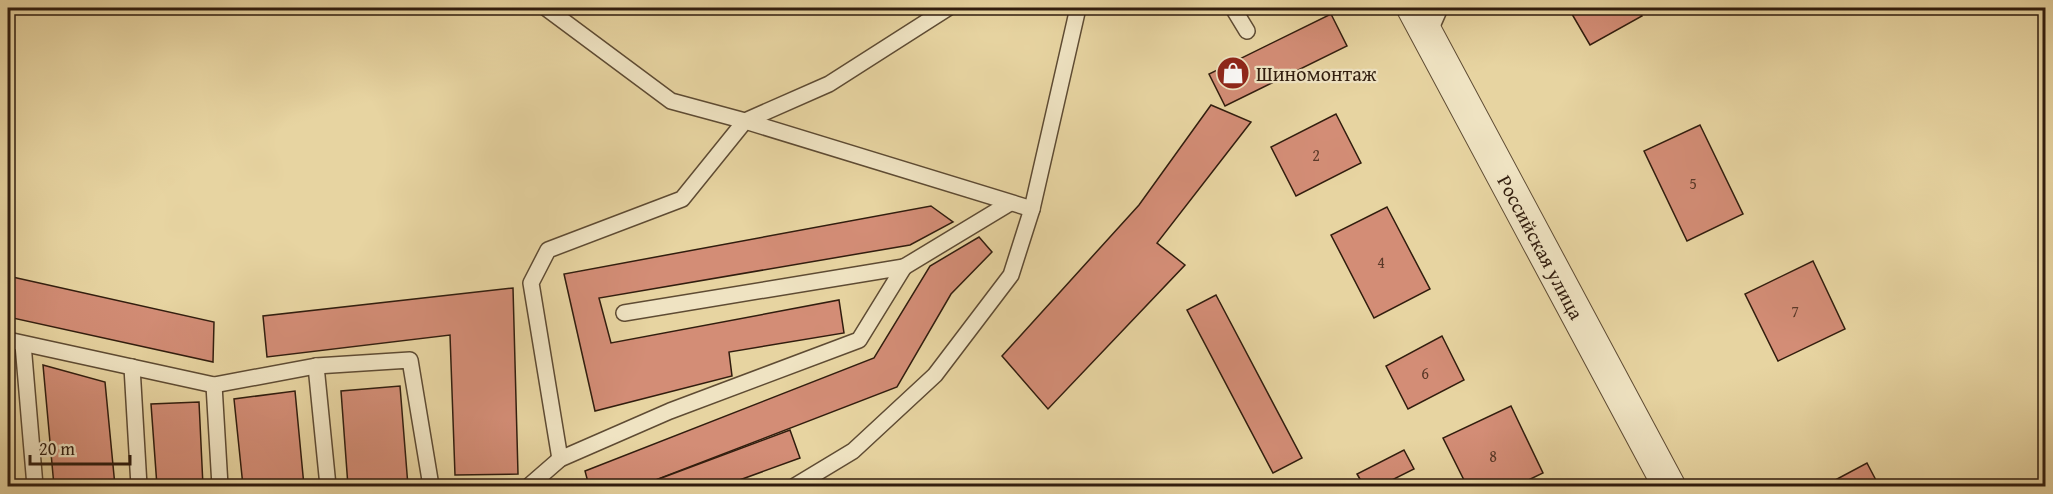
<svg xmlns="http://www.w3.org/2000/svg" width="2053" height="494" viewBox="0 0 2053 494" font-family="'Gentium Book Plus',serif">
  <rect width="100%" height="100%" fill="#e7d4a1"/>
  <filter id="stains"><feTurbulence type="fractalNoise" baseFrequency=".00333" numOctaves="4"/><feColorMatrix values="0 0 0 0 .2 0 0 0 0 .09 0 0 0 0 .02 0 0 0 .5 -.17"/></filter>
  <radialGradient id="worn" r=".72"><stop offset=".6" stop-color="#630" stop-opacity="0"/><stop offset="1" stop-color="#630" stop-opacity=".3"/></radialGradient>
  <!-- building -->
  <g fill="#d38d76" stroke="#311d0e" stroke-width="1.5">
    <polygon points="1571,8 1637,8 1642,16 1590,45 1569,9"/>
    <polygon points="1331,14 1347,46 1225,106 1209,74"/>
    <polygon points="1211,105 1251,122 1157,243 1185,265 1048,409 1002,356 1139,205"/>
    <polygon points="1336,114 1361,163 1296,196 1271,147"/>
    <polygon points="1700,125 1743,214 1687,241 1644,151"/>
    <polygon points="931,206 953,222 910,245 599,298 611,343 839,300 844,333 729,352 732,376 595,411 564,274"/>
    <polygon points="1387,207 1430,289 1374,318 1331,235"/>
    <polygon points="979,237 992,252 951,294 897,387 640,486 589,486 585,471 874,358 930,266"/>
    <polygon points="1813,261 1845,329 1778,361 1745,294"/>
    <polygon points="8,276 214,322 213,362 8,317"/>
    <polygon points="513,288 518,474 455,475 450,335 267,357 263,316"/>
    <polygon points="1216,295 1302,458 1273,473 1187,310"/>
    <polygon points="1442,336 1464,380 1408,409 1386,366"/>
    <polygon points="43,365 105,382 115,486 54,486"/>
    <polygon points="400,386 408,486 348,486 341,391"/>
    <polygon points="295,391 304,486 243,486 234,399"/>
    <polygon points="199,402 203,486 157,486 151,404"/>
    <polygon points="1511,406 1543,473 1516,486 1467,486 1443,438"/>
    <polygon points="790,430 800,458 723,486 640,486"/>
    <polygon points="8,446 11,486 8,486"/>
    <polygon points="1404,450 1414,469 1380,486 1364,486 1357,474"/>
    <polygon points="1867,463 1879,486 1824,486"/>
  </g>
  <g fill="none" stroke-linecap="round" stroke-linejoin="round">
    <!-- lane casing -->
    <g stroke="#5e4b33" stroke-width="18">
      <g id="lane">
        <polyline points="546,8 671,101 745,121 829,84 948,8"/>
        <polyline points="1233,8 1247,31"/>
        <polyline points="1428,35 1440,8"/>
        <polyline points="904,267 1010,203"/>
        <polyline points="8,340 214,385 316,366 410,360 431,486"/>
        <polyline points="23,344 35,486"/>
        <polyline points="316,366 328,486"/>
        <polyline points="132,367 139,486"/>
        <polyline points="214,385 220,486"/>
        <polyline points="560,459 531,283 548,250 682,199 745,121 1032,209"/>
        <polyline points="529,486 560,459 670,411 859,340 904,267 624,313"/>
        <polyline points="795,486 853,451 935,375 1011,275 1032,209 1078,8"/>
      </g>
    </g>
    <!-- street casing -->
    <g stroke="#5e4b33" stroke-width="34">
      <polyline id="street" points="1413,8 1669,486"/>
    </g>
    <!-- lane -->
    <use href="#lane" stroke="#efe3c2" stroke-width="15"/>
    <!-- street -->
    <use href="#street" stroke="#efe3c2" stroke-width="32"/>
  </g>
  <!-- icons -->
  <defs>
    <g id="shop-disc" transform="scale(1.725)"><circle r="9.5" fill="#8f2418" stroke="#efe3c2"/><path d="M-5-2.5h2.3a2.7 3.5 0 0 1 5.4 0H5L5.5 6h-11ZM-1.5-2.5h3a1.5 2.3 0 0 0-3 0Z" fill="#fff"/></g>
  </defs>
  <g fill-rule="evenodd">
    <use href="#shop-disc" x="1233" y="73"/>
  </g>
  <g text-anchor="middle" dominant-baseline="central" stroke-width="4.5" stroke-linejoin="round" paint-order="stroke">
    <!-- number labels -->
    <g font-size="16" fill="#5a3928">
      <text x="1316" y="155">2</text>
      <text x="1693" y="183">5</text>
      <text x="1381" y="262">4</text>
      <text x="1795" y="311">7</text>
      <text x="1425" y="373">6</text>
      <text x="1493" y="456">8</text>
    </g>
    <!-- poi labels -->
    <g font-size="20" fill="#311d0e" stroke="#efe3c2" text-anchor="start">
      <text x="1256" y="73">Шиномонтаж</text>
    </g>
    <!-- street labels -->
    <g font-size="20" fill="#311d0e" stroke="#efe3c2">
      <text transform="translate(1541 247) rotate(62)">Российская улица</text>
    </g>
  </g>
  <!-- margin -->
  <rect width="2053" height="494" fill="none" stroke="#e7d4a1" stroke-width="30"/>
  <rect x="9" y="9" width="2035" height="476" fill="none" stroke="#311d0e" stroke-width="3"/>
  <rect x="15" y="15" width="2023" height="464" fill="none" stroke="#311d0e" stroke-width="1.5"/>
  <!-- scale -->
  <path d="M30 455v9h100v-9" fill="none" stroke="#311d0e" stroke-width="3"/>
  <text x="39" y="455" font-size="18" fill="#311d0e" stroke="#efe3c2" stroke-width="4.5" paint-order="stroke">20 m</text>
  <rect width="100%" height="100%" filter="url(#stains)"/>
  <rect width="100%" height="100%" fill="url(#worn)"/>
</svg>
